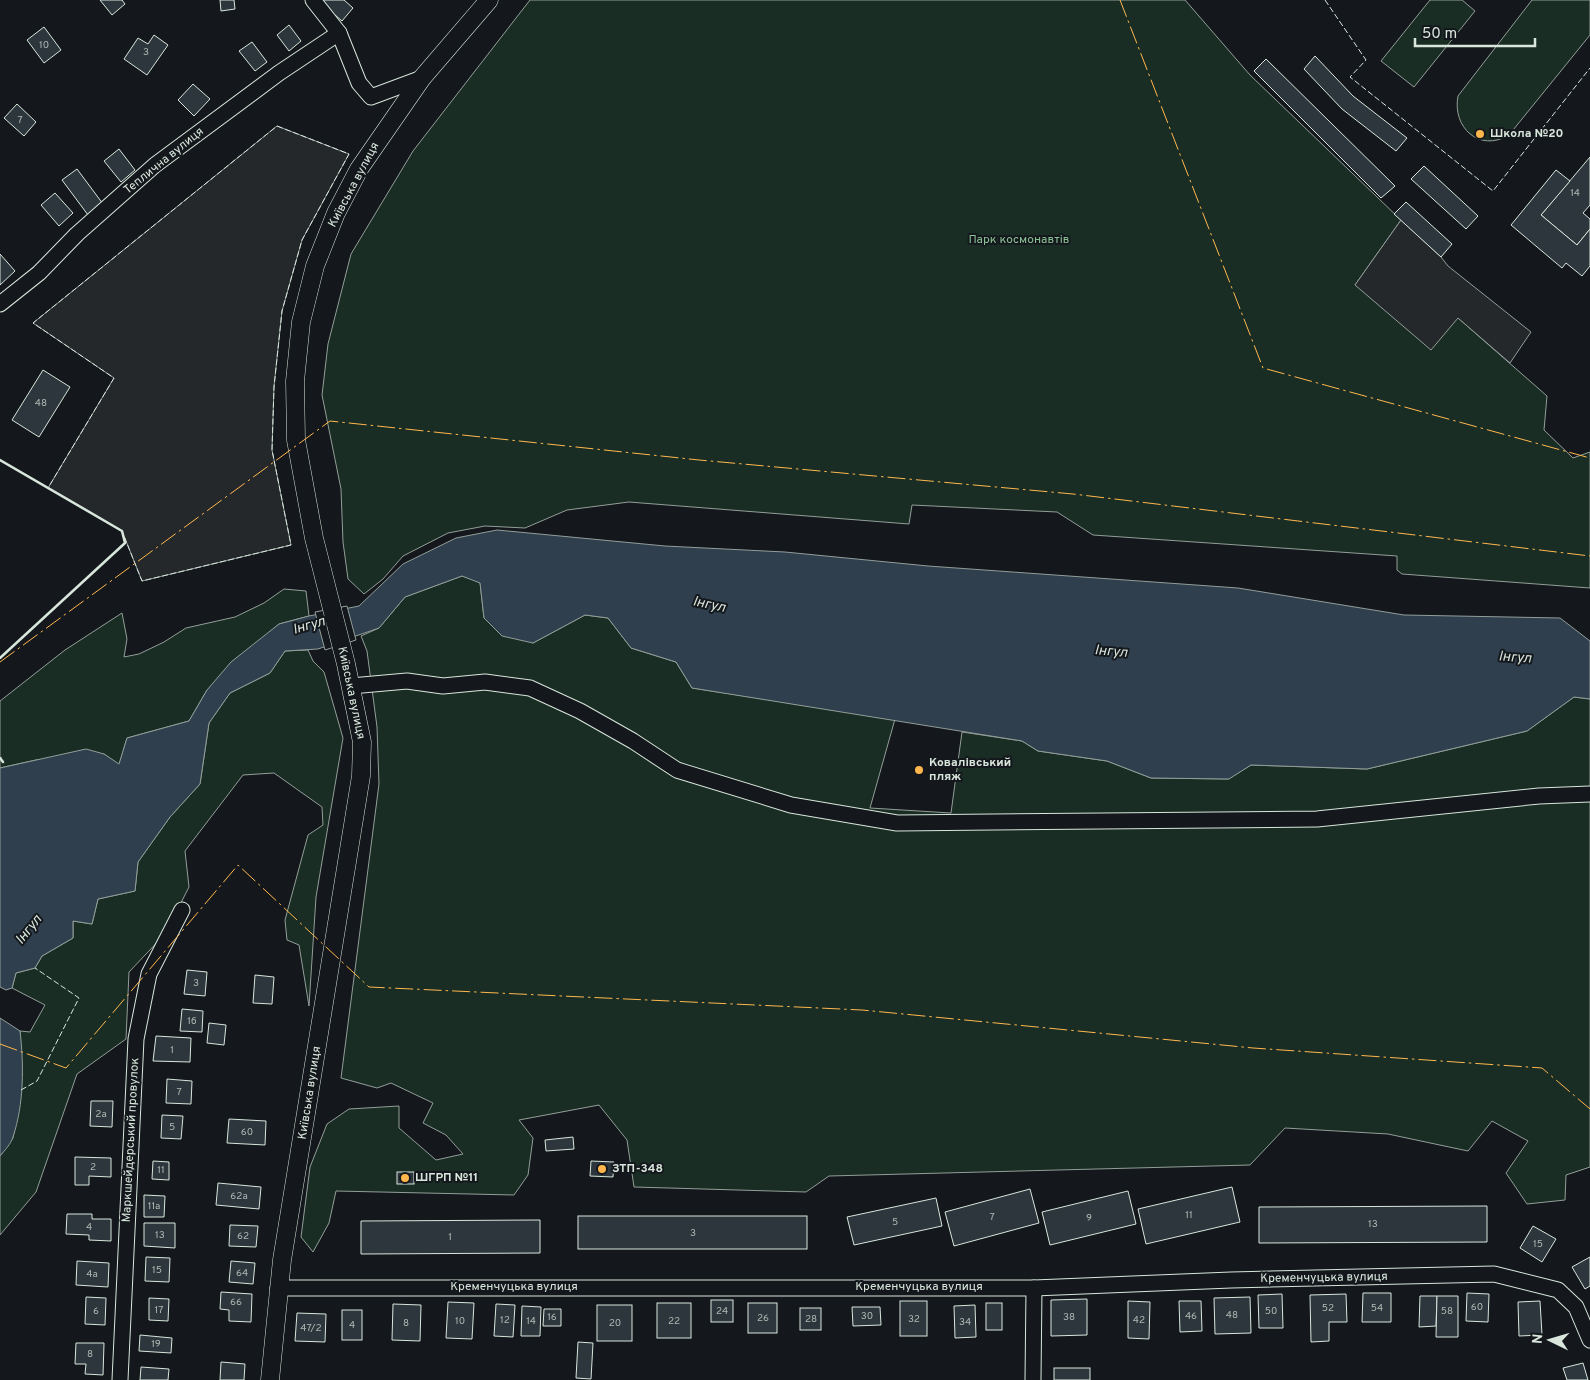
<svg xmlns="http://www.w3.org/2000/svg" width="1590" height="1380" viewBox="0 0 1590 1380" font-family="Overpass,sans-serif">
  <rect width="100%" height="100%" fill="#14181c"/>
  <!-- green -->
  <g fill="#1a2d24" stroke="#939e99">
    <polygon points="530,0 1185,0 1250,75 1401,220 1355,285 1458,318 1547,396 1544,430 1573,458 1590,452 1590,588 1402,574 1397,570 1397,556 1093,535 1057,512 912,505 909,524 629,502 567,510 525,528 485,526 448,533 403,556 383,579 364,594 348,579 343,542 341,489 322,395 328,344 351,254 413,151"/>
    <polygon points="1430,0 1462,0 1475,11 1414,87 1381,61"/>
    <path d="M1532,0H1590V35L1509,135C1479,153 1452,127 1458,96Z"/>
    <polygon points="462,576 480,582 484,618 533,643 585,615 608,618 631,648 676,662 692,688 895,719 870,808 951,813 962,732 1022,741 1038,751 1107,761 1151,778 1228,779 1251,765 1367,769 1527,731 1574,697 1590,699 1590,1167 1566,1175 1565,1200 1527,1204 1506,1173 1528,1141 1492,1121 1468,1151 1388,1134 1285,1128 1250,1165 829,1176 806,1192 634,1187 627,1140 599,1105 519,1120 533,1138 528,1175 514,1195 336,1191 329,1223 313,1252 301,1237 310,1167 327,1124 349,1109 399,1106 399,1128 436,1160 463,1154 446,1135 423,1123 433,1103 391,1083 377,1088 341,1078 379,784 377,727 367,651 361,636 379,628 405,597"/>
    <polygon points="284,589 306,591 309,616 279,624 207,690 189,721 127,738 119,765 104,754 36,760 0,768 0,701 65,650 122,613 127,639 124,657 139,654 164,642 186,628 235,617 264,603"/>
    <polygon points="308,650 313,661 324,672 343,738 316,897 309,1006 299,945 287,940 285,920 308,835 323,825 322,807 274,773 243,775 185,851 189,887 165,934 129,972 126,1039 77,1074 36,1192 0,1235 0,1156 13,1138 21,1090 20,1031 30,1032 45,1005 12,988 16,973 35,968 42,956 73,938 73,921 92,924 98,899 135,891 138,862 170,817 200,784 209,723 230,693 270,673 285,651"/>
  </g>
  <!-- parking -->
  <g fill="#24282b" stroke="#939e99">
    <polygon points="277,126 349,154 302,240 282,311 274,386 272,450 291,545 142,581 122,531 48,488 114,378 33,323"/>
    <polygon points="1401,220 1441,257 1448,266 1531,332 1510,363 1458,318 1431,350 1355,285"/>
  </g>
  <!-- water -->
  <g fill="#2f3f4d" stroke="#939e99">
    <polygon points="497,530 665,546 785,552 928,566 1238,588 1404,615 1560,618 1590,641 1590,699 1574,697 1527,731 1367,769 1251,765 1229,779 1151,778 1107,761 1038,751 1022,741 692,688 676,662 631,648 608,618 585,615 533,643 502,636 484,618 480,583 462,576 405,597 379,628 318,649 285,651 270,673 230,693 209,723 200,784 170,817 138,862 135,891 98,899 92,924 73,921 73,938 42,956 35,968 16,973 12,988 6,990 0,987 0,768 86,749 104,754 119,764 127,738 189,721 207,690 231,662 279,624 309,616 359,606 403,564 456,538"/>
    <path d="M0,1018L20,1031C24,1065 24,1104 13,1137C11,1144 4,1151 0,1156Z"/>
  </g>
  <!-- pier -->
  <polygon fill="#14181c" stroke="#939e99" points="347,606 356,640 325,650 315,612"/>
  <!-- building -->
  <g fill="#2c363c" stroke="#d8e6dc">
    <polygon points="100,0 122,0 125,4 112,15"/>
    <polygon points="220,0 234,0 235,9 221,11"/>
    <polygon points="322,0 344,0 353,8 342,21 320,2"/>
    <polygon points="289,25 301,41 289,51 277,35"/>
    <polygon points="44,27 61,50 44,63 27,40"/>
    <polygon points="154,35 168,45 147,75 124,59 138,38 148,44"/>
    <polygon points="252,42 267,62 255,71 239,51"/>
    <polygon points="1315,56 1353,96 1407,138 1396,151 1342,109 1304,69"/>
    <polygon points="1266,59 1395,186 1381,198 1254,71"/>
    <polygon points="193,84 210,99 194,116 178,100"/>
    <polygon points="17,104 36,122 24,136 4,118"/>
    <polygon points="119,149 135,170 121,182 104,161"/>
    <polygon points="1590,157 1590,205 1583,213 1590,219 1590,229 1577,245 1541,215"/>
    <polygon points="1424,166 1478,216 1466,229 1411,179"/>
    <polygon points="77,169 103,204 88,215 62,180"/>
    <polygon points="1556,170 1570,181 1541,215 1577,245 1590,229 1590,266 1582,276 1566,263 1562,268 1511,225"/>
    <polygon points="55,193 73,213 59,226 41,205"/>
    <polygon points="1406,202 1452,244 1441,257 1394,214"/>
    <polygon points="0,254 15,271 0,285"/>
    <polygon points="43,370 70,387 39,437 12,420"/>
    <polygon points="187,970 207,972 205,996 184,994"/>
    <polygon points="255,975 274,977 272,1004 253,1003"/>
    <polygon points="182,1009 203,1011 202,1032 180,1031"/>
    <polygon points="209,1023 226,1025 224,1045 207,1043"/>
    <polygon points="156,1036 191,1038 190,1062 153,1061"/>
    <polygon points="167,1079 192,1081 191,1104 166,1103"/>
    <polygon points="91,1101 113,1101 112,1127 90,1126"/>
    <polygon points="162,1115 183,1116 181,1139 161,1138"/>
    <polygon points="229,1119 266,1121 265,1145 227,1143"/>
    <polygon points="573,1137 574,1149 546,1151 545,1140"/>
    <polygon points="75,1157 111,1158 111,1177 89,1176 89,1185 75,1185"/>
    <polygon points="153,1161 169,1162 169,1180 152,1179"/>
    <polygon points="591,1161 614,1162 613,1177 590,1176"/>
    <rect x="397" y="1172" width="17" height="12"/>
    <polygon points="218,1183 261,1187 259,1209 216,1205"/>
    <polygon points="1232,1187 1240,1222 1146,1244 1138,1209"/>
    <polygon points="1030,1189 1039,1223 954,1246 945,1212"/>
    <polygon points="1128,1191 1136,1224 1050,1245 1042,1212"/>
    <polygon points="144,1195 165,1196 164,1217 144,1217"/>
    <polygon points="936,1198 942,1226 854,1245 847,1217"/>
    <polygon points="1487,1206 1487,1242 1259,1243 1259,1207"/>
    <polygon points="67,1214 92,1214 92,1219 111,1219 111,1241 89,1240 89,1235 66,1234"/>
    <rect x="578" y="1216" width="229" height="33"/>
    <polygon points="540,1220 540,1253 361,1254 361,1221"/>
    <polygon points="144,1223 175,1223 175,1248 144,1246"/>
    <polygon points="230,1225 258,1226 256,1247 229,1246"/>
    <polygon points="1533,1226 1556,1239 1542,1262 1520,1248"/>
    <polygon points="146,1257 170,1258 169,1282 145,1281"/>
    <polygon points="1590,1257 1590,1286 1585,1289 1572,1267"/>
    <polygon points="77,1261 109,1263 108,1287 76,1285"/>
    <polygon points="231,1261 255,1263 253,1284 229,1282"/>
    <polygon points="221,1292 252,1294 251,1322 229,1321 229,1310 220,1309"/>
    <polygon points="1363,1293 1391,1293 1391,1322 1362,1322"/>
    <polygon points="1467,1293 1489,1294 1488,1322 1466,1321"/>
    <polygon points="1282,1294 1283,1328 1259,1328 1258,1295"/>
    <polygon points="1346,1294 1347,1322 1329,1322 1329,1341 1311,1342 1310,1295"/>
    <polygon points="1420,1296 1437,1296 1436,1326 1419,1327"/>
    <polygon points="1437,1296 1458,1296 1458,1337 1436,1337"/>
    <polygon points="86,1297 106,1298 105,1325 85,1324"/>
    <polygon points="1250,1297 1251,1333 1215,1334 1214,1298"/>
    <polygon points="149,1298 169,1299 168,1321 149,1320"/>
    <polygon points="1087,1299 1087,1335 1051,1336 1051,1300"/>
    <rect x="711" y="1300" width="22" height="22"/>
    <rect x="900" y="1301" width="27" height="35"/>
    <polygon points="1128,1301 1150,1302 1149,1339 1128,1338"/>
    <polygon points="1179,1301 1201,1301 1202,1331 1180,1332"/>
    <polygon points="1540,1301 1542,1335 1519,1336 1518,1302"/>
    <polygon points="448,1302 474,1303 472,1339 446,1338"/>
    <rect x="657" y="1303" width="34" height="35"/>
    <rect x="748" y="1303" width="29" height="30"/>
    <rect x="986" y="1303" width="16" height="27"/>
    <polygon points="393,1304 421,1305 420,1341 392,1340"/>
    <polygon points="496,1304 515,1305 513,1337 494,1336"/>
    <rect x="597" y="1305" width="35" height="36"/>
    <polygon points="975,1305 976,1337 955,1338 954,1306"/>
    <polygon points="522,1306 541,1307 540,1336 521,1336"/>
    <polygon points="852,1307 880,1307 881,1325 853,1326"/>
    <rect x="800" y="1308" width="21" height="22"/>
    <polygon points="544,1309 561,1309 561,1326 543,1326"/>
    <rect x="342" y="1310" width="20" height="30"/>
    <polygon points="297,1313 326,1314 325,1342 295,1341"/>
    <polygon points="140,1335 172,1338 171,1353 139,1351"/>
    <polygon points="578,1342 593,1343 591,1379 576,1378"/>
    <polygon points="76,1343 104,1343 103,1375 85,1374 86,1364 75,1364"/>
    <polygon points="221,1362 245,1364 244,1380 220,1380"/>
    <polygon points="1583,1363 1588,1380 1567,1380 1563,1368"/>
    <polygon points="141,1367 169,1369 168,1380 140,1380"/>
    <rect x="1054" y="1368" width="36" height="12"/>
  </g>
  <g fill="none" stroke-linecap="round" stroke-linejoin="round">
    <!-- minor casing -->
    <g stroke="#d8e6dc" stroke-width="17">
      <g id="minor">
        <polyline points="313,0 339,33 359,83 371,97 422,78"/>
        <polyline points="0,304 39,273 77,234 155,165 279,73 339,33"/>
        <polyline points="351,686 407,681 443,686 485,682 530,688 580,711 633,741 677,770 791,805 897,823 1317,819 1539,796 1590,794"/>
        <polyline points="278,1288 1034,1288 1231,1280 1494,1274 1558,1290 1576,1307 1590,1340"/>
        <polyline points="120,1380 136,1039 149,974 182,910"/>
        <polyline points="1033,1380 1034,1288"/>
      </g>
    </g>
    <!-- tertiary casing -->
    <g stroke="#d8e6dc" stroke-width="19">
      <polyline id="tertiary" points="270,1380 282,1260 361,776 362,742 346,664 314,538 296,440 295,381 301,322 315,266 336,213 359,169 422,78 489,0"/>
    </g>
    <!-- minor -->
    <use href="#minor" stroke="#14181c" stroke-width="15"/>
    <!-- tertiary -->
    <use href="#tertiary" stroke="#14181c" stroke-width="18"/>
    <!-- fence -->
    <g stroke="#d8e6dc" stroke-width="1" stroke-dasharray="6 2.5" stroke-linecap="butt">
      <polyline points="1325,0 1366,60 1350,77 1493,191 1590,68"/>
      <polygon points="277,126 349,154 302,240 282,311 274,387 272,450 291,545 142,581 122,531 48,488 114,378 33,323"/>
      <polyline points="21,1090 37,1081 79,998 35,968"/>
    </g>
    <!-- wall -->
    <g stroke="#d8e6dc" stroke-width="2.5">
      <polyline points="0,460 122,531 125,543 0,658"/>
      <polyline points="0,758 3,762"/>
    </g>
    <!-- power -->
    <g stroke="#ffb74d" stroke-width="1" stroke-dasharray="18 4 2.5 4" stroke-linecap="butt">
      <polyline points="1120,0 1263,368 1590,458"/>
      <polyline points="0,662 330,421 699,460 1073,494 1590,556"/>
      <polyline points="0,1044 66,1068 238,865 369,987 862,1010 1253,1048 1542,1068 1590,1109"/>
    </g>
  </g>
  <!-- markers -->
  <g fill="#ffb74d" stroke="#14181c" stroke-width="2">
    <circle cx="1480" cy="134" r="5"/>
    <circle cx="919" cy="770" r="5"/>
    <circle cx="602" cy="1169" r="5"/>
    <circle cx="405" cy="1178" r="5"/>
  </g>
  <g text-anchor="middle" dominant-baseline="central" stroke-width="4" stroke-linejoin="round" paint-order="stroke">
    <!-- number labels -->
    <g font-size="10" fill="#adbab4">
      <text x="44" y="45">10</text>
      <text x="146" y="52">3</text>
      <text x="20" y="120">7</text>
      <text x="1575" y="193">14</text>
      <text x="41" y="403">48</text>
      <text x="196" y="983">3</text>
      <text x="192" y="1021">1б</text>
      <text x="172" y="1050">1</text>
      <text x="179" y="1092">7</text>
      <text x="101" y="1114">2а</text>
      <text x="172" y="1127">5</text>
      <text x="247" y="1132">60</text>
      <text x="93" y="1167">2</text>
      <text x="161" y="1170">11</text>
      <text x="239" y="1196">62а</text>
      <text x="154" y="1206">11а</text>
      <text x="1189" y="1215">11</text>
      <text x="992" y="1217">7</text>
      <text x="1089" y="1218">9</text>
      <text x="895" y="1222">5</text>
      <text x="1373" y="1224">13</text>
      <text x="89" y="1227">4</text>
      <text x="693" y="1233">3</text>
      <text x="160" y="1235">13</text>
      <text x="243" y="1236">62</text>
      <text x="450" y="1237">1</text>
      <text x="1538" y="1244">15</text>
      <text x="157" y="1270">15</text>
      <text x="242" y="1273">64</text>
      <text x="92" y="1274">4а</text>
      <text x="236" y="1302">66</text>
      <text x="1477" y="1307">60</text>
      <text x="1328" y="1308">52</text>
      <text x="1377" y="1308">54</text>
      <text x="159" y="1310">17</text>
      <text x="96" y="1311">6</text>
      <text x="722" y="1311">24</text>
      <text x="1271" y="1311">50</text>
      <text x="1447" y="1311">58</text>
      <text x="1232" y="1315">48</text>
      <text x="867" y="1316">30</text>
      <text x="1191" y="1316">46</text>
      <text x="552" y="1317">16</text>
      <text x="1069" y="1317">38</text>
      <text x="763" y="1318">26</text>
      <text x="811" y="1319">28</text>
      <text x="914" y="1319">32</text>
      <text x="505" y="1320">12</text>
      <text x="1139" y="1320">42</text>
      <text x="460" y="1321">10</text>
      <text x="531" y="1321">14</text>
      <text x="674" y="1321">22</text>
      <text x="965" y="1322">34</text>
      <text x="406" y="1323">8</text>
      <text x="615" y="1323">20</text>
      <text x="352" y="1325">4</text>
      <text x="311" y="1328">47/2</text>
      <text x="156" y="1344">19</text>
      <text x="90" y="1354">8</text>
    </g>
    <!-- poi labels -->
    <g font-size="12" font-weight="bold" fill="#d8e6dc" stroke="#14181c" text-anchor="start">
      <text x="1490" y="134">Школа №20</text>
      <text x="929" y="763">Ковалівський<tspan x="929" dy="14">пляж</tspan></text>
      <text x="612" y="1169">ЗТП-348</text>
      <text x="415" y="1178">ШГРП №11</text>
    </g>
    <!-- street labels -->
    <g font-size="12" fill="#d8e6dc" stroke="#14181c">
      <text transform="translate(164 161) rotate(-39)">Теплична вулиця</text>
      <text transform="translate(354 185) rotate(-62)">Київська вулиця</text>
      <text transform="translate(351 693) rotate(78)">Київська вулиця</text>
      <text transform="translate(310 1093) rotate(-81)">Київська вулиця</text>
      <text transform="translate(131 1140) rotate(-87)">Маркшейдерський провулок</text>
      <text transform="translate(1324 1278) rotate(-1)">Кременчуцька вулиця</text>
      <text x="514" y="1287">Кременчуцька вулиця</text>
      <text x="919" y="1287">Кременчуцька вулиця</text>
    </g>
    <!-- park labels -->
    <g font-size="12" fill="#8ac095" stroke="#14181c">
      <text x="1019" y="240">Парк космонавтів</text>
    </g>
    <!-- water labels -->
    <g font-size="14" font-style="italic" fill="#d8e6dc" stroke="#14181c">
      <text transform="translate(709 605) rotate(12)">Інгул</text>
      <text transform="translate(309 626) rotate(-16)">Інгул</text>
      <text transform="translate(1111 652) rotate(5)">Інгул</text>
      <text transform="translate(1515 658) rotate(4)">Інгул</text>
      <text transform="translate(29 930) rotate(-51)">Інгул</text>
    </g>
  </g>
  <!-- north arrow -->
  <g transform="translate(1550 1340) rotate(275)" stroke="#14181c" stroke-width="4" paint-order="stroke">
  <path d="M0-4L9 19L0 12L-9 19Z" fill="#d8e6dc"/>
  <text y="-8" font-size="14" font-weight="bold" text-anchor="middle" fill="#d8e6dc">N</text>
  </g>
  <!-- scale -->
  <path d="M1415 38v8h120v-8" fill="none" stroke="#d8e6dc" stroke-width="2.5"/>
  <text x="1422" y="38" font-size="15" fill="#d8e6dc" stroke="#14181c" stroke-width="4" paint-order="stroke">50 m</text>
</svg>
